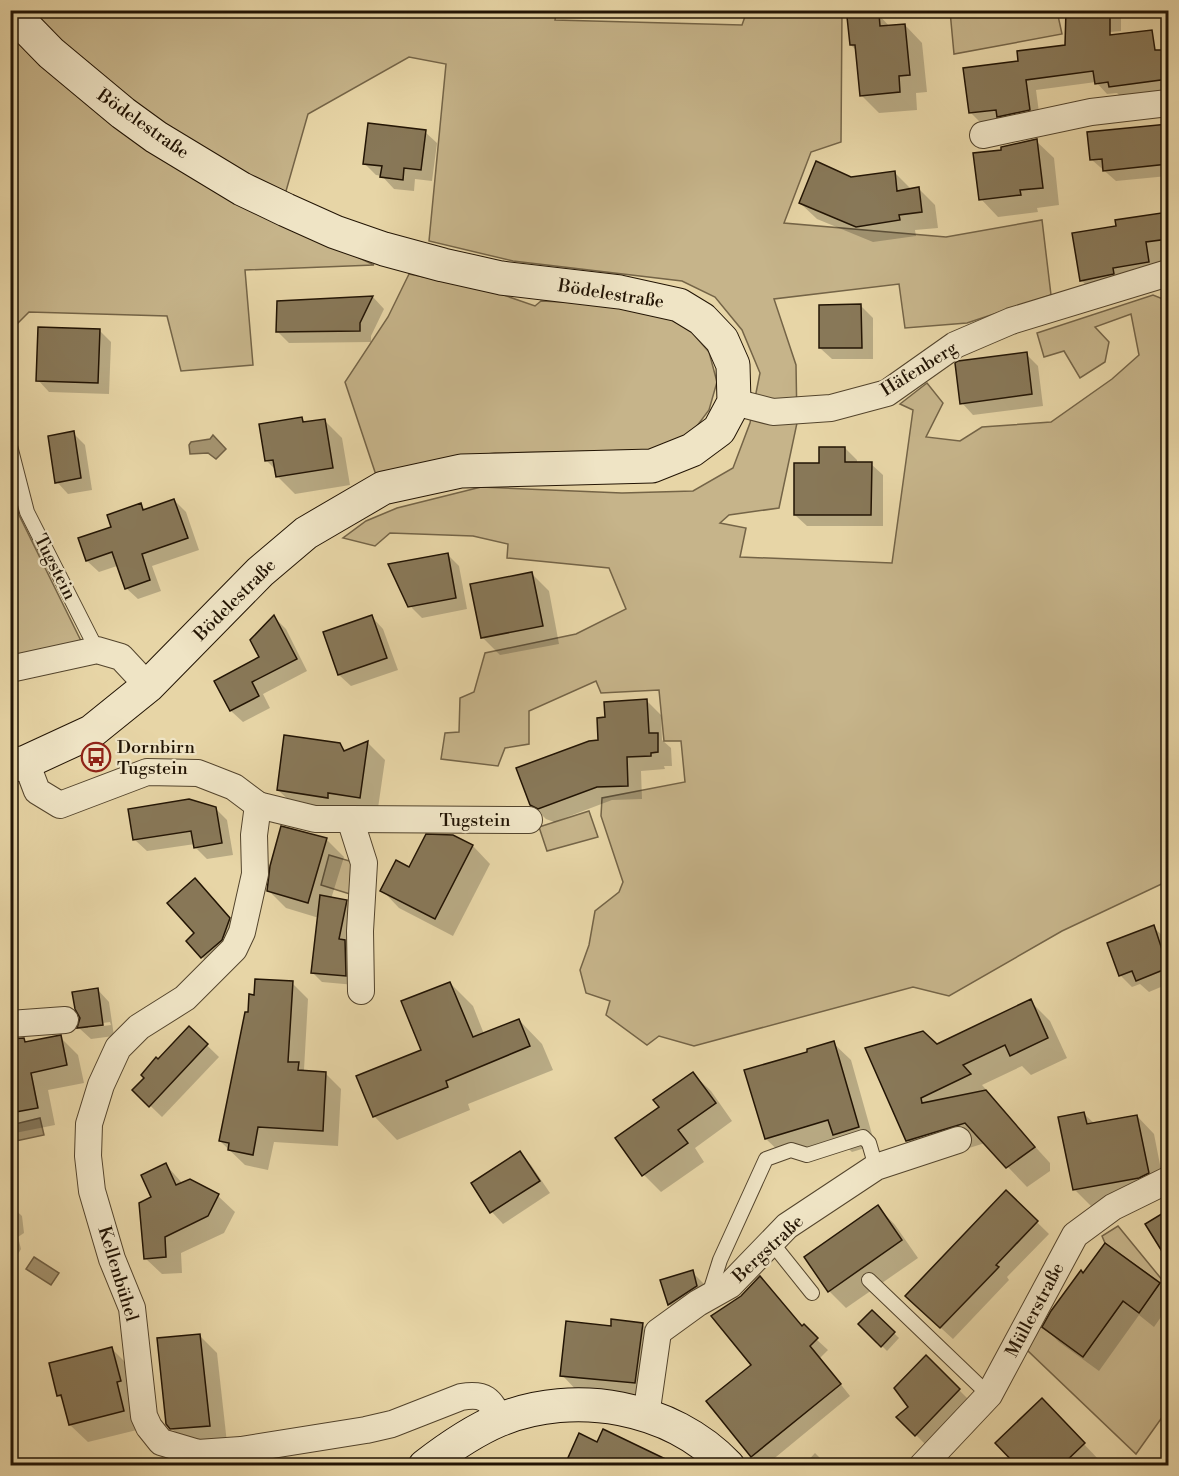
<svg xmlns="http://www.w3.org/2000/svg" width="1179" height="1476" viewBox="0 0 1179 1476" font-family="'Libre Bodoni',serif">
  <rect width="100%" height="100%" fill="#e7d5a6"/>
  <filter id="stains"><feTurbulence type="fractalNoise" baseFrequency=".00333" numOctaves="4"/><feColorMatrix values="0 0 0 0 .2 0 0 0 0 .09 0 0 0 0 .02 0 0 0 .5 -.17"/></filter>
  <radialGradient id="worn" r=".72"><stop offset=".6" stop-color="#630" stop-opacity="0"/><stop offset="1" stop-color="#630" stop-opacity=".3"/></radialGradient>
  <!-- green -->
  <g fill="#c6b48a" stroke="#746447" stroke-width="1.5">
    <polygon points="557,10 555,20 742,25 747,11 842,11 841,142 811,152 784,223 946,237 1042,220 1051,295 967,323 905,328 899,284 774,299 796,365 797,423 779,508 729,515 720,523 746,528 740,557 892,563 913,410 900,404 927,383 943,403 926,437 960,441 982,427 1051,422 1112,379 1139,355 1131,314 1095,327 1109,342 1105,362 1080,378 1064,351 1044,357 1037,333 1153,295 1168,301 1168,881 1062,931 949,996 913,987 694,1046 659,1036 647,1045 606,1015 610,1001 586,993 580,970 589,945 595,911 619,892 623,882 601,816 602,798 685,782 681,741 664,741 659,690 601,693 596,681 529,711 529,744 505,748 498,766 441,759 445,733 459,732 460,698 474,692 485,653 576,634 626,609 609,568 507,558 508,544 473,536 390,533 375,546 343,538 366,521 397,508 481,487 622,493 693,491 733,468 750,423 760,373 742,330 715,297 682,281 513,261 429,241 446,64 409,57 308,114 278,219 374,265 245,270 253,365 181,371 167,316 29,312 11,330 11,11"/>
    <polygon points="950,11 1057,11 1062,34 954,54"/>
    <polygon points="409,274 489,290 535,306 541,301 604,304 657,313 688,328 709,352 717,382 709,410 694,430 673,443 650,450 495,453 440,460 376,475 345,382 388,317"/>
    <polygon points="10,481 19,515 83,645 10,661"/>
    <polygon points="589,811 598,837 547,851 539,827"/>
    <polygon points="329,855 353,862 353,895 321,885"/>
    <polygon points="1118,1226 1168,1287 1166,1308 1168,1310 1168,1409 1136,1454 1026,1349 1040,1326 1083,1356 1123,1301 1139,1312 1160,1283 1105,1243 1102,1236"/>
  </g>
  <!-- water -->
  <g fill="#a4936f" stroke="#706044" stroke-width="1.5">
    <polygon points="213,435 226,449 216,459 208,453 190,454 189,445 191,442 210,439"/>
    <polygon points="40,1118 44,1135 11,1142 11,1125"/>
    <polygon points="34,1257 59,1273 51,1285 26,1269"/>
  </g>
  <!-- shadow -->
  <g fill="#0003" fill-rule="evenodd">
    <polygon points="594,10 639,10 639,11 598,15"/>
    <polygon points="685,10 712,10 687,12"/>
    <polygon points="1067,10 1121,10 1121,31 1079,35"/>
    <polygon points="879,15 890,27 905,25 922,43 927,92 916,93 917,110 879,113 861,95 857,51 851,45"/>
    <polygon points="1086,51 1168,52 1168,93 1121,97 1117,93 1107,94 1096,82 1036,90 1040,120 982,124 971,113 965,69"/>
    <polygon points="1168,125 1168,176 1116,181 1092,160 1089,134"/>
    <polygon points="425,132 437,143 432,181 415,179 414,191 394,189 382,176 376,175 364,163"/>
    <polygon points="1036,141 1054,158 1059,205 1037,208 1038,212 998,217 981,199 1003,151"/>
    <polygon points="895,173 912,190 919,189 935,205 938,228 915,230 916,236 873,242 817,219 800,203 851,178"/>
    <polygon points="1167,214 1168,216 1168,258 1162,259 1166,280 1099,298 1081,280 1118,228"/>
    <polygon points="373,297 384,309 371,336 371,342 289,343 278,332 278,303"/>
    <polygon points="861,306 873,318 873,359 832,359 820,348"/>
    <polygon points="99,330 111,342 109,394 49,392 38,380"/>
    <polygon points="1026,354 1038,366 1043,406 973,415 962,403"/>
    <polygon points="302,419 306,423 325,421 342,438 350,485 295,494 277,476 276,470 266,460"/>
    <polygon points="73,433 85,445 92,490 68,494 57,482"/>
    <polygon points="845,448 857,460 857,464 871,464 883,475 883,526 807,526 795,515 820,464"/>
    <polygon points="174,500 186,512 199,550 152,566 161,591 138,599 126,588 117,566 99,572 87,561 80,539 113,528 140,505 146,510"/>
    <polygon points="447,554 459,566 467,609 422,618 410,606"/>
    <polygon points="531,573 549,591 559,644 500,655 482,637"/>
    <polygon points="274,617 286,629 307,671 263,694 270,708 243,722 231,711 216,681 261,657"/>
    <polygon points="372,617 383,629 398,670 351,686 339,675"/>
    <polygon points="647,701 661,715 662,740 671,748 672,766 664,766 665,769 641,771 642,799 612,800 554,822 546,819 531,804 600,741 606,719"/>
    <polygon points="368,743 385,760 377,815 296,807 278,790 339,744 347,752"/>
    <polygon points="215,808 227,820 233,855 207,859 195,847 195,844 147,851 135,840 130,810"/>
    <polygon points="453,836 473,846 490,864 453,936 399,908 382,890"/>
    <polygon points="326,839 344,857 331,899 346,901 355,911 355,985 322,982 312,972 319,918 286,908 268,890"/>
    <polygon points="206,892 241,931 213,969 188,941 196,933"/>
    <polygon points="1153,927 1165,938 1168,948 1168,984 1149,992 1140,984 1132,987 1120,975"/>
    <polygon points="292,983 308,999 304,1070 306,1072 325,1073 341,1089 338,1146 274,1142 268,1170 245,1165 220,1141 249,1013 255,996"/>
    <polygon points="450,983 473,1006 484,1034 519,1020 542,1044 553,1070 468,1104 470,1110 397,1140 374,1116 423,1051"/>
    <path d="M98,990L109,1002L114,1036L91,1039L79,1028ZM110,1022L111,1025L88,1028V1025Z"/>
    <polygon points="1030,1001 1050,1021 1067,1058 1031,1075 1022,1066 982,1085 990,1094 988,1095 1050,1163 1050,1171 1027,1187 985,1143 928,1161 907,1140 937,1046"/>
    <polygon points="189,1028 219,1057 162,1117 134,1090"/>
    <polygon points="60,1037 78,1055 84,1083 48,1090 55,1125 10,1134 10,1047"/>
    <polygon points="833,1043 851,1060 875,1145 852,1152 839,1140 784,1156 766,1139 809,1053"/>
    <polygon points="693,1074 711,1091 732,1121 695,1148 704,1162 661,1192 644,1175"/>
    <polygon points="1084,1114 1095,1124 1137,1116 1154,1134 1165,1190 1156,1194 1091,1206 1074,1189"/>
    <polygon points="520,1153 531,1165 550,1193 503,1224 492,1212 473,1184"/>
    <polygon points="166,1165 183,1184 190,1180 218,1196 235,1212 224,1233 181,1253 182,1273 162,1274 145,1258 153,1198"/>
    <polygon points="1006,1192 1049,1234 1007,1277 1009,1280 953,1339 919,1308"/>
    <polygon points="10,1205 22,1216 24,1233 18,1237 21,1249 10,1268"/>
    <polygon points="878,1207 895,1225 918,1258 846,1308 829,1291"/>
    <polygon points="1168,1212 1168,1258 1147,1224"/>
    <polygon points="692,1272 704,1284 708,1298 680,1316 669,1304"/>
    <polygon points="1084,1275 1159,1284 1168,1293 1168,1307 1154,1327 1139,1315 1099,1371 1059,1342 1044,1327"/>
    <polygon points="760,1278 803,1327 828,1350 820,1358 850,1396 765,1466 762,1466 752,1456 708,1402 753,1365 742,1297"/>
    <polygon points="872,1312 899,1338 887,1351 860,1324"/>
    <polygon points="642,1324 660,1342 653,1400 579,1393 562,1375 612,1328"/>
    <polygon points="200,1336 217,1353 227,1443 189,1446 171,1428"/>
    <polygon points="111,1348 129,1366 141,1429 88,1442 70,1425 64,1401 59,1396 51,1364"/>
    <polygon points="926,1357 976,1407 933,1452 898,1417 910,1407"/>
    <polygon points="1059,1418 1101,1462 1097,1466 1019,1466"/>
    <polygon points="815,1453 828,1466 803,1466"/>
  </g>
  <!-- building -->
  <g fill="#887858" stroke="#221404" stroke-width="1.5">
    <polygon points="1066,10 1110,10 1110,35 1152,30 1155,50 1168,50 1168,79 1109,87 1108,82 1095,84 1093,71 1026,80 1030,110 997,117 996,110 969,113 963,68 1018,61 1017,51 1065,45"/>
    <polygon points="879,14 880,26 905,24 910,75 899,76 900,92 860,96 855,45 850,45 847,17"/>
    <polygon points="368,123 426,130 421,170 404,168 403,180 380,177 382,166 363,164"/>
    <polygon points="1168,124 1168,164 1103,171 1102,159 1090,160 1087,132"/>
    <polygon points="1037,139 1043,188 1020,190 1021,195 979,200 973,153 1001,150 1001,147"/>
    <polygon points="816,161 851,177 895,171 897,191 919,187 922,212 899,215 900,220 856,227 799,203"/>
    <polygon points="1168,212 1168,239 1146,242 1149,262 1113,268 1114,274 1080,281 1072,233 1116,226 1115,220"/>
    <polygon points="373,296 360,323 360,331 276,332 277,301"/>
    <polygon points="861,304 862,348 819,348 819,305"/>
    <polygon points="38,327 100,329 98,383 36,381"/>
    <polygon points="1027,352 1032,394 960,404 955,363 958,361"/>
    <polygon points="302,417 303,422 325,419 333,468 276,477 273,460 265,461 259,424"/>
    <polygon points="74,431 81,478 55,483 48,436"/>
    <polygon points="819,447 845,447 845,462 872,462 871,515 794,515 794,463 819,463"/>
    <polygon points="174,499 188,538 142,554 150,580 125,589 112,552 86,561 78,538 111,527 107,515 141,503 143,510"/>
    <polygon points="448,553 456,598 408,607 388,564"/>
    <polygon points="532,572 543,626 481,638 470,584"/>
    <polygon points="274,615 297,659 252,682 259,696 230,711 214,681 259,657 250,640"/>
    <polygon points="372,615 387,658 338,675 323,632"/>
    <polygon points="647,699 649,733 658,733 658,752 651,753 651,756 627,757 628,786 597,787 538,809 530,805 516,768 589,741 598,740 597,718 605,717 604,702"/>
    <polygon points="284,735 340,743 344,751 368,741 360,798 328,793 328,798 277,790"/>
    <polygon points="189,799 216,807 222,843 194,848 191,831 133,840 128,809"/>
    <polygon points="281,826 327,838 308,903 267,891 270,866"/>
    <polygon points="426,834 453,835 473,845 435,919 380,891 396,860 409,867"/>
    <polygon points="195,878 230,918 222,940 201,958 186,941 194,933 167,903"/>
    <polygon points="320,895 347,900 339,939 345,940 346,976 311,973"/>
    <polygon points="1154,925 1168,968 1136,981 1132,971 1119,976 1107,943"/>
    <polygon points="255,979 293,981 288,1062 299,1062 298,1070 326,1072 323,1131 258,1127 253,1155 228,1150 229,1143 219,1141 245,1012 248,1012 249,994 254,995"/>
    <polygon points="450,982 473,1037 519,1019 530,1046 446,1081 448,1087 373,1117 356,1076 421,1050 401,1001"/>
    <polygon points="98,988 103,1025 77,1028 80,1018 75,1009 72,992"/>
    <polygon points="1031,999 1048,1038 1010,1056 1005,1045 963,1065 971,1074 921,1098 922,1103 986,1090 1035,1147 1006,1168 965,1123 906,1141 865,1048 923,1031 937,1044"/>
    <polygon points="189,1026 208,1044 149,1107 132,1090 144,1078 141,1075 156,1057 158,1059"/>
    <polygon points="61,1035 67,1065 31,1073 38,1108 10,1113 10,1039 24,1038 25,1042"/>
    <polygon points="834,1041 859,1127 833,1135 828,1120 765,1139 744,1070 807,1052 807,1049"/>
    <polygon points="693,1072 716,1103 678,1130 688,1143 642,1176 615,1138 659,1107 653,1100"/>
    <polygon points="1084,1112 1087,1124 1137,1115 1149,1173 1139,1178 1073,1190 1058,1117"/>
    <polygon points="520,1151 540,1181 490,1213 471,1183"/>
    <polygon points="166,1163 176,1185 190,1179 219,1194 208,1216 165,1237 166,1257 144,1259 139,1203 151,1197 141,1175"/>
    <polygon points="1006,1190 1038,1221 996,1265 999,1267 940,1328 905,1296"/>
    <polygon points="878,1205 902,1240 828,1292 804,1257"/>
    <polygon points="1168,1210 1168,1261 1145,1224"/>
    <polygon points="1105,1243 1160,1283 1139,1313 1123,1301 1083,1357 1042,1327 1051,1311 1081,1270 1083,1273"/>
    <polygon points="693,1270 697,1286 668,1305 660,1280"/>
    <polygon points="760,1276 802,1326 804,1324 818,1338 810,1346 841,1384 751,1457 706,1401 751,1365 711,1316 741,1296"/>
    <polygon points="872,1310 895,1332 881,1347 858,1324"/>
    <polygon points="611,1319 643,1323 635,1383 560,1376 566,1321 611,1326"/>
    <polygon points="200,1334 210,1426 170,1429 166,1424 157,1338"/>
    <polygon points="112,1347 121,1381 117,1382 124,1411 69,1425 61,1395 57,1396 49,1363"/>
    <polygon points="926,1355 960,1389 915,1436 896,1417 908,1407 894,1388"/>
    <polygon points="1042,1398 1085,1443 1061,1466 1017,1466 995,1443"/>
    <polygon points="603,1429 680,1466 579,1466 567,1460 579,1433 597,1442"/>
  </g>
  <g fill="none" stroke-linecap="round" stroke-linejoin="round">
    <!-- lane casing -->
    <g stroke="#53442c" stroke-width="16">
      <g id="lane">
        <polyline points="10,446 27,512 97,650"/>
        <polyline points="772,1243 812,1293"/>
        <polyline points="869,1280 989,1395"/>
        <polyline points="709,1295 720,1260 766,1159 791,1150 807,1155 863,1137 869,1143 876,1167"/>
      </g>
    </g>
    <!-- street casing -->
    <g stroke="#53442c" stroke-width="28">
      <g id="street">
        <polyline points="983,135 1091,112 1168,103"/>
        <polyline points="734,402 773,412 831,408 887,393 955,345 1011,321 1168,273"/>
        <polyline points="10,669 97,650 121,657 148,686"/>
        <polyline points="26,762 37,791 60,805 147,772 198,773 234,787 258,805 315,819 350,819 364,863 360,931 361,991"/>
        <path d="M258,805L254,835L255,874L242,932L234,949L185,998L139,1027L118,1048L101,1085L89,1124L88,1156L92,1191L112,1259L132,1308L144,1416L149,1427L161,1442L198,1453L241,1450L366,1430L392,1424L461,1397C485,1393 490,1399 500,1420"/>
        <polyline points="350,819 529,820"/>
        <polyline points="10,1024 65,1020"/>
        <polyline points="646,1416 658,1332 698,1303 730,1285 787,1226 876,1167 958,1140"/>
        <polyline points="922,1466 989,1395 1075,1235 1113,1207 1168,1180"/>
      </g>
    </g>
    <!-- secondary casing -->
    <g stroke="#221404" stroke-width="35">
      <g id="secondary">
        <polyline points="10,11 51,53 123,113 156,137 242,189 286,210 335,232 384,249 443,265 501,278 620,292 679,305 702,319 722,340 733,365 734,402 719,430 692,450 652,466 461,471 383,488 306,533 260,572 148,686 91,732 26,762 10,766"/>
        <path d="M425,1466C447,1449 473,1431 499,1420C575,1389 671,1406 728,1466"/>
      </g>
    </g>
    <!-- lane -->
    <use href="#lane" stroke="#efe4c5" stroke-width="14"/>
    <!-- street -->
    <use href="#street" stroke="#efe4c5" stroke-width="26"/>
    <!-- secondary -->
    <use href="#secondary" stroke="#efe4c5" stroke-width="33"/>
  </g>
  <!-- icons -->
  <defs>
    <g id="bus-ring" transform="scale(1.5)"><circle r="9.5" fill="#efe4c5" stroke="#8f2418" stroke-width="1.5"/><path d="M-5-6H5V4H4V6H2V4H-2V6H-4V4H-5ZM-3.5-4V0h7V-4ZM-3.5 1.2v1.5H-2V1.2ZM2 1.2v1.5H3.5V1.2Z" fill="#8f2418"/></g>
  </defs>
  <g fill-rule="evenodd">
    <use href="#bus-ring" x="96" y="757"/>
  </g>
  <g text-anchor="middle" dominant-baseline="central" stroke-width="4.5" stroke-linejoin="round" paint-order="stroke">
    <!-- street labels -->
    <g font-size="18" fill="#221404" stroke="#efe4c5">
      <text transform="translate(143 124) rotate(35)">Bödelestraße</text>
      <text transform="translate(611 294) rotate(9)">Bödelestraße</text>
      <text transform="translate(919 369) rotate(-32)">Häfenberg</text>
      <text transform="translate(55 567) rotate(63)">Tugstein</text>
      <text transform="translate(235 600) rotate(-45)">Bödelestraße</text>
      <text x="475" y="820">Tugstein</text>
      <text transform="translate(768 1249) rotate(-43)">Bergstraße</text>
      <text transform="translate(118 1274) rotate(73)">Kellenbühel</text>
      <text transform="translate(1035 1310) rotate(-62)">Müllerstraße</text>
    </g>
    <!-- poi labels -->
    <g font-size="18" fill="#221404" stroke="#efe4c5" text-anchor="start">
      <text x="117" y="747">Dornbirn<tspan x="117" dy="21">Tugstein</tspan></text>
    </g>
  </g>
  <!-- margin -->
  <rect width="1179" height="1476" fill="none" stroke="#e7d5a6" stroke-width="36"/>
  <rect x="12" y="12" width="1155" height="1452" fill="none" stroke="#221404" stroke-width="3"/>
  <rect x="18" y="18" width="1143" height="1440" fill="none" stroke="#221404" stroke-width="1.5"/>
  <rect width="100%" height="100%" filter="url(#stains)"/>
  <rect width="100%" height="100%" fill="url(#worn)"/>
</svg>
